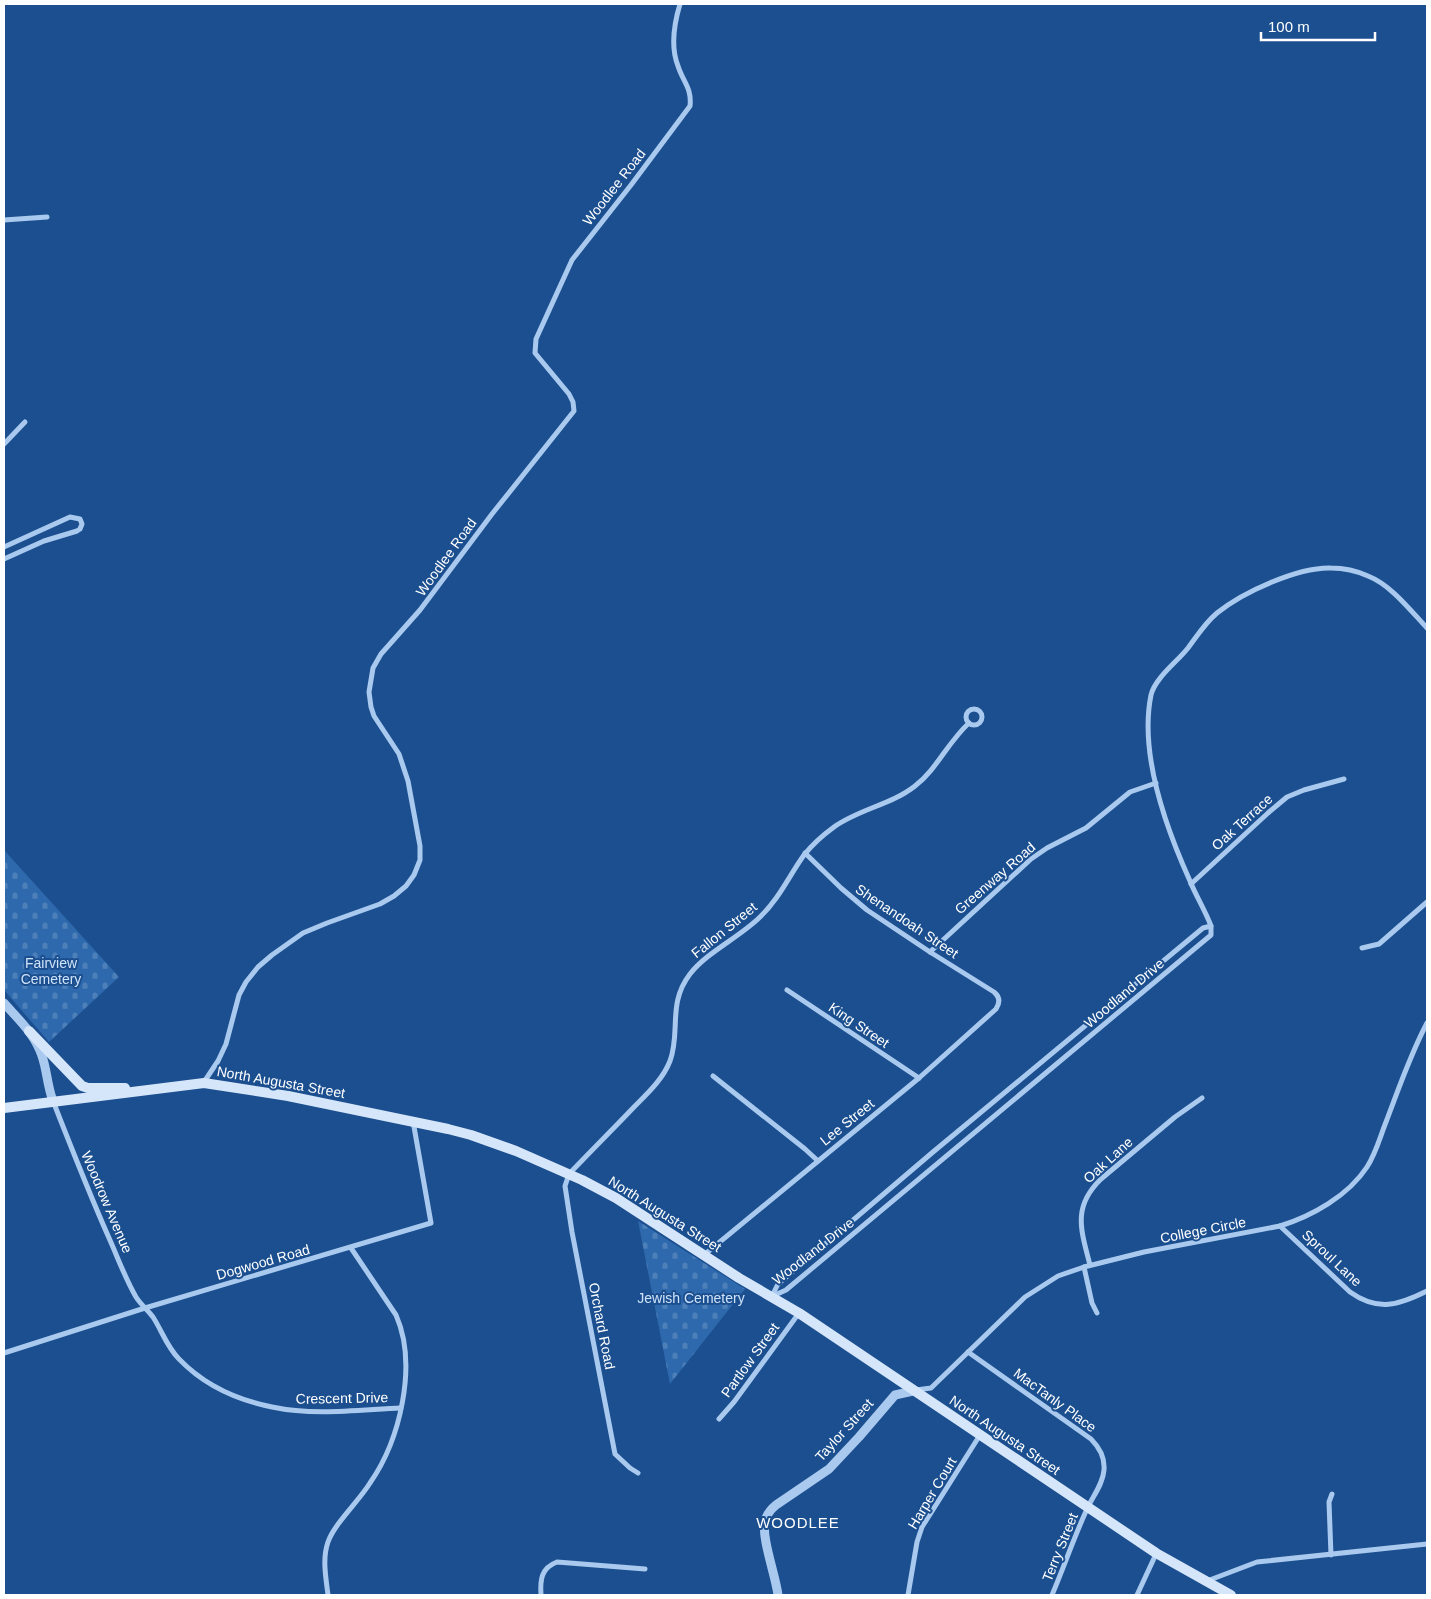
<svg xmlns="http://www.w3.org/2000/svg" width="1431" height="1599" viewBox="0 0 1431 1599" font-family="Helvetica,sans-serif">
  <defs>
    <pattern id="cemetery-stones" width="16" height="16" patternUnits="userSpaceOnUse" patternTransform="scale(1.25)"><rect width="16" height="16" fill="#2e69ad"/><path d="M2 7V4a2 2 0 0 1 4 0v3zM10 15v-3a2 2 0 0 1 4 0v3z" fill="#4d80b9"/></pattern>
  </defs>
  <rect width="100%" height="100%" fill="#1b4f8f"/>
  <!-- cemetery -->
  <g fill="url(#cemetery-stones)">
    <polygon points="4,850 119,977 49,1042 4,990"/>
    <polygon points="638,1221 745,1289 670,1384"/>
  </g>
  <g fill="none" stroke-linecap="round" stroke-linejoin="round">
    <!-- minor -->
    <g stroke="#a9c9ee" stroke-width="5">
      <polyline points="4,220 47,217"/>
      <polyline points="4,444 25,422"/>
      <polyline points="4,547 70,517 80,519 82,524 80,529 77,531 44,541 4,559"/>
      <circle cx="974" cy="717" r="8"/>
      <polyline points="1191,884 1268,813 1287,797 1304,790 1344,779"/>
      <polyline points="1362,948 1379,944 1427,902"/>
      <polyline points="930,952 1031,859 1047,848 1086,828 1130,792 1156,783"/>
      <polyline points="787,990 919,1078"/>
      <polyline points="713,1076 805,1149 818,1161"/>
      <path d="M204,1082L218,1061L226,1044L239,995L246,982L258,967L272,955L303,933L327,923L380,904L394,896L406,886L414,875L420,860V846L408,781L399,754L374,716L371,707L369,692L373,668L381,654L420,610L492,514L574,411L573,402L569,394L535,353L536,339L572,260L631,185L690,106C692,88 683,82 678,66C670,46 674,24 680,4"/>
      <path d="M53,1101C71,1147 89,1193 109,1238C118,1258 125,1278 136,1297C141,1305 148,1310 153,1317C162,1331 167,1347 179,1359C204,1385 237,1400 272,1407C314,1416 358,1410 401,1408"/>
      <path d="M1280,1226L1350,1292C1378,1312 1399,1305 1427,1291"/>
      <path d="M704,1255L919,1078L996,1009C1000,1003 1000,997 994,992L930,952L867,910L841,888L805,853"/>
      <path d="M1090,1265C1081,1230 1072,1207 1101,1179L1175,1117L1202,1098"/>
      <polyline points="1084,1267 1092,1303 1097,1313"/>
      <polyline points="772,1296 778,1284 933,1152 1203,928 1211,926"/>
      <path d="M773,1296L786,1290L1211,935V926C1205,910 1196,896 1190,881C1166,828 1139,754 1151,695C1155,678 1177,662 1188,648C1197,636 1205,623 1217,613C1243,592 1298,567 1331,568C1343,568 1357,571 1368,576C1391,585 1410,610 1427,628"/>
      <path d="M968,1352L1091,1439C1099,1447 1105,1458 1104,1470C1103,1484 1093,1496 1087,1509C1074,1537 1064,1567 1052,1595"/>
      <polyline points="4,1353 145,1308 431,1223 413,1121"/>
      <path d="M916,1390L931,1388L1025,1297L1058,1276L1084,1267L1144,1252L1280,1226C1312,1216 1348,1196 1367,1167C1376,1153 1380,1137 1386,1122C1399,1088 1410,1055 1427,1023"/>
      <polyline points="719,1419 734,1402 799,1313"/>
      <path d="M638,1473L630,1468L615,1454L572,1232L565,1186L569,1174C591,1151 613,1129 635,1106C648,1093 663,1079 670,1061C681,1032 667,1004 690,974C707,952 740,937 760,917C779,899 789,876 804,855C812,845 823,835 834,827C859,809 891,805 915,786C937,769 948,742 969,723"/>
      <polyline points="1331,1555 1329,1502 1332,1494"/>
      <polyline points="1207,1581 1257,1562 1427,1544"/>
      <path d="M328,1595C326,1578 322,1559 328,1542C334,1524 359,1501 370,1483C400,1440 418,1365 396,1315L351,1248"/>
      <path d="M541,1595C540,1580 541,1568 557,1562L645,1569"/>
      <polyline points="908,1595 917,1542 922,1527 980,1435"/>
      <polyline points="1137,1595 1156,1554"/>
    </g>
    <!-- tertiary -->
    <g stroke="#a9c9ee" stroke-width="9">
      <path d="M4,1003C18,1019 35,1034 42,1056C47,1070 47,1085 53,1101"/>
      <path d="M778,1595C776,1577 761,1537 765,1521C767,1514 771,1509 776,1505L829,1469L859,1437L895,1395L913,1391"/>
    </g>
    <!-- secondary -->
    <g stroke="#d6e6fa" stroke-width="10">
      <polyline points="29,1031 82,1086 88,1088 125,1088"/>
      <polyline points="4,1108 204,1083 288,1096 448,1129 471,1135 516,1151 582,1180 616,1198 739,1278 799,1313 1156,1553 1231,1595"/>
    </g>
  </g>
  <g text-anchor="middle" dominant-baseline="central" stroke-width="4" stroke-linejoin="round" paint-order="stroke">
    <!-- street labels -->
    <g font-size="14" fill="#fff" stroke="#1b4f8f">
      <text transform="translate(614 187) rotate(-52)">Woodlee Road</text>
      <text transform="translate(446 557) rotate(-54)">Woodlee Road</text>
      <text transform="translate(1242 822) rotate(-42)">Oak Terrace</text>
      <text transform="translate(995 878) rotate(-41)">Greenway Road</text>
      <text transform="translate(907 921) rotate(34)">Shenandoah Street</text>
      <text transform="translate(724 930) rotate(-39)">Fallon Street</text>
      <text transform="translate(1124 993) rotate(-40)">Woodland Drive</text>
      <text transform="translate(859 1025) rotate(34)">King Street</text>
      <text transform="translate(281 1082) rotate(10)">North Augusta Street</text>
      <text transform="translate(847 1122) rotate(-39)">Lee Street</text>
      <text transform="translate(1108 1160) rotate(-42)">Oak Lane</text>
      <text transform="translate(107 1202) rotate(67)">Woodrow Avenue</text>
      <text transform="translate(665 1214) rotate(32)">North Augusta Street</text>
      <text transform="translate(1203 1230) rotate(-11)">College Circle</text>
      <text transform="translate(813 1251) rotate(-38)">Woodland Drive</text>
      <text transform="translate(1332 1258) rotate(43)">Sproul Lane</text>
      <text transform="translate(263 1262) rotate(-16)">Dogwood Road</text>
      <text transform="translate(602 1326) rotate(79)">Orchard Road</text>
      <text transform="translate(750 1360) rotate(-54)">Partlow Street</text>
      <text transform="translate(342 1398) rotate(-1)">Crescent Drive</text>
      <text transform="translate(1055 1400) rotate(36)">MacTanly Place</text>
      <text transform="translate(844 1430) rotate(-48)">Taylor Street</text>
      <text transform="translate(1005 1435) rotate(34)">North Augusta Street</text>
      <text transform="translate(932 1493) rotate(-59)">Harper Court</text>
      <text transform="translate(1060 1547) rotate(-68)">Terry Street</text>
    </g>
    <!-- park labels -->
    <g font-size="14" fill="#cfe3fa" stroke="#1b4f8f">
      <text x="51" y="963">Fairview<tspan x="51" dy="16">Cemetery</tspan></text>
      <text x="691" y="1298">Jewish Cemetery</text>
    </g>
    <!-- neighbourhood labels -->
    <g font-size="15" letter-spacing="1" fill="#fff" stroke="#1b4f8f">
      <text x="798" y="1522">WOODLEE</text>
    </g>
  </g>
  <!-- border -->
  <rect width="1431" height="1599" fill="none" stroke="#ffffff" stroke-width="10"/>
  <!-- scale -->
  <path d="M1261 32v8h114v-8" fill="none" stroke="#ffffff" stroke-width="2.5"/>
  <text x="1268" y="32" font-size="15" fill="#ffffff" stroke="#1b4f8f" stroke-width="4" paint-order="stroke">100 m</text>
</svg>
